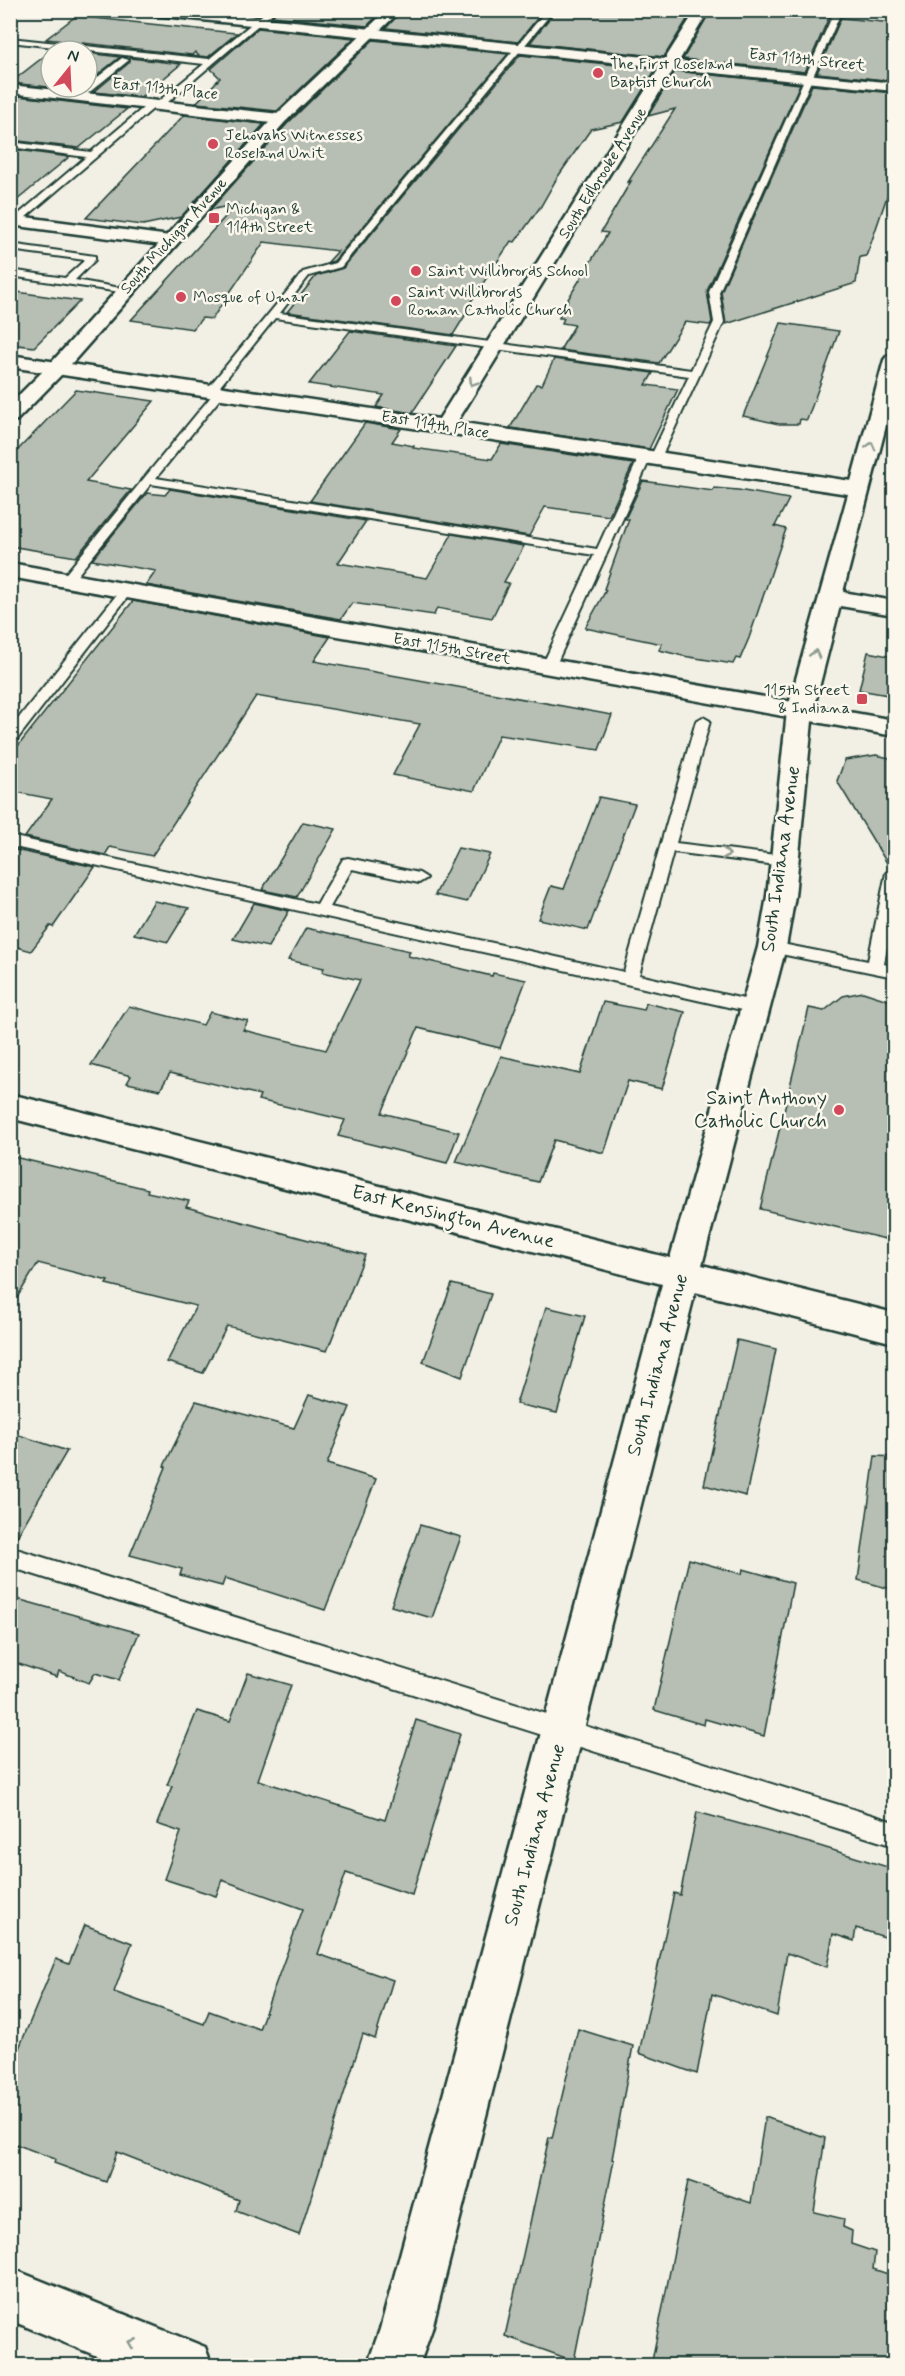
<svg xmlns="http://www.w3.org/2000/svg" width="905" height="2376" viewBox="0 0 905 2376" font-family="Mynerve,sans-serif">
  <rect width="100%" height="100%" fill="#f2f0e5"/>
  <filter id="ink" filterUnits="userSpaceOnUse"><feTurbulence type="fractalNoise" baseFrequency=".0167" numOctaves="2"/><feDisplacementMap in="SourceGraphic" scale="12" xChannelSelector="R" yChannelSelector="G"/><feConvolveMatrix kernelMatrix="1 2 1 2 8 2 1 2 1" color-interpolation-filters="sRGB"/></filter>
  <g filter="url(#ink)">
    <!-- building -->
    <g fill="#b7beb3" stroke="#1f3d34" stroke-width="1.5">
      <polygon points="278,10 383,10 367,26 272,16"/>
      <polygon points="403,10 544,10 518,42 386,28"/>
      <polygon points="556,10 693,10 664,57 530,43"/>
      <polygon points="711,10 757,10 829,17 805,72 683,59"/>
      <polygon points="76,16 225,32 237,33 208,57 199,56 195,52 192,55 46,39"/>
      <polygon points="841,18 894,23 894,81 817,73"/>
      <polygon points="258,28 354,38 277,111 196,103 220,78 211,69"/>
      <polygon points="373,40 508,54 334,261 327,263 338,251 264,242 212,319 202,318 193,329 131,320 237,204 210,210 287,124"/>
      <polygon points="51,51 51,87 82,87 78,90 10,83"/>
      <polygon points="87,53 120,57 87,83"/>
      <polygon points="520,55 656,69 623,122 591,129 557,178 541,206 515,242 511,241 468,306 471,306 453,335 287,312 316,276 343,268"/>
      <polygon points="130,58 181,64 141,97 94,92 130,62"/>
      <polygon points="675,71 800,84 707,291 712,322 710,325 685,322 659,363 560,350 575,325 562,323 564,318 559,318 562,309 608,233 601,232 631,181 628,182 675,109 648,116"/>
      <polygon points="812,85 894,93 894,176 870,246 866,256 860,257 856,283 726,324 721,292"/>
      <polygon points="10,95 127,109 79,148 10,140"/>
      <polygon points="184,115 264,124 181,217 143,225 86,218"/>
      <polygon points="10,149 69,157 10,206"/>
      <polygon points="10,291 80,301 34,347 10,344"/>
      <polygon points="781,323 839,331 807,420 800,419 799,424 779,424 743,416"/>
      <polygon points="350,331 456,346 412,413 376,407 384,395 309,384"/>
      <polygon points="554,359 653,373 646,385 678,389 649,449 510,428 536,384 542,385"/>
      <polygon points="76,390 154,401 86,482 131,490 76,557 10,546 10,458"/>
      <polygon points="365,423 401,429 392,442 414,446 413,448 492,459 501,444 633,464 609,516 545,507 529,536 310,501"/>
      <polygon points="643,481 713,491 714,488 738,490 789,499 775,526 786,529 749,638 740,659 736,658 733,664 683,656 659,650 662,644 585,628 606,590 604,589 629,519 625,519"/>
      <polygon points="170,489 366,521 338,563 427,578 452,534 524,546 504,582 509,583 492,618 437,608 434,615 352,603 341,619 146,585 156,571 92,560 147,493 165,495"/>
      <polygon points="133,601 330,637 314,661 612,715 599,750 499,735 474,791 393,775 420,724 256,696 152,856 110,847 105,855 25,837 52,799 10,791 10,756"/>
      <polygon points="868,652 894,657 894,696 859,690"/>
      <polygon points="876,755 894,759 894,866 890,868 837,781 845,760"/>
      <polygon points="599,797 635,804 588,930 538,919 551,886 564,889"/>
      <polygon points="303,822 336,829 297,897 262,890"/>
      <polygon points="458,848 490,854 467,902 435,895"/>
      <polygon points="15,850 95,867 53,927 50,926 31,951 10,945 10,856"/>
      <polygon points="154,901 189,908 168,942 134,934"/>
      <polygon points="254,903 289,911 268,947 233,939"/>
      <polygon points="306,928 410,951 408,956 492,976 493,973 526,980 500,1048 418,1028 382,1113 459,1132 447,1163 338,1136 345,1120 258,1100 260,1095 170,1073 160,1090 127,1083 131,1076 91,1065 129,1006 203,1025 210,1012 248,1021 243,1030 326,1050 360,980 322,972 324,968 288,960"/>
      <polygon points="863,992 894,1002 894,1241 760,1209 809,1008 824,1011 843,996"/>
      <polygon points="603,1002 644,1010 646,1003 685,1012 662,1089 628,1081 604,1153 554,1140 538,1182 456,1162 501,1056 580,1074"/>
      <polygon points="10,1156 148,1189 147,1192 189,1201 186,1207 365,1255 327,1351 227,1326 203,1373 167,1362 196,1306 106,1284 108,1281 38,1263 10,1309"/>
      <polygon points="452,1284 491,1294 462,1377 423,1362"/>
      <polygon points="546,1307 585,1316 557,1413 516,1404"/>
      <polygon points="737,1340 776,1349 746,1496 704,1485"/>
      <polygon points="309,1395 350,1407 327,1464 376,1479 325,1610 225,1578 222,1586 180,1575 182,1569 130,1555 166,1467 164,1466 196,1401 294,1428"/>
      <polygon points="10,1432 67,1451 12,1545 10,1545"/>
      <polygon points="875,1456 894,1457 894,1590 858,1580"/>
      <polygon points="420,1525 461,1537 432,1618 391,1606"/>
      <polygon points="689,1559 742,1574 743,1569 793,1583 764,1736 705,1719 704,1725 654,1710"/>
      <polygon points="10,1597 139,1633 119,1680 95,1673 89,1683 59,1671 57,1677 10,1661"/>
      <polygon points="248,1673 291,1685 258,1780 385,1820 416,1720 460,1734 412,1895 346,1873 318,1954 393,1980 375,2039 363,2034 299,2235 236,2211 239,2200 117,2152 106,2182 54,2163 55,2159 10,2142 10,2070 56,1959 69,1964 85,1925 132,1943 114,1992 204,2024 209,2011 259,2029 303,1909 222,1880 216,1896 164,1879 181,1832 157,1824 172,1786 167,1785 197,1711 230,1721"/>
      <polygon points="697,1812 813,1844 894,1869 894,1940 856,1928 854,1941 833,1934 827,1967 787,1953 777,2016 712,1994 697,2074 639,2053 674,1893 680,1895"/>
      <polygon points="578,2029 633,2046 612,2159 614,2160 574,2361 505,2336 549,2137 552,2138"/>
      <polygon points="765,2117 825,2138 814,2212 844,2219 843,2227 852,2231 851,2244 875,2252 873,2269 894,2276 894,2366 651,2366 688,2181 751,2203"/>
    </g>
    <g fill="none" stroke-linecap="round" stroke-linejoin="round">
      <!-- service casing -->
      <g stroke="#1f3d34" stroke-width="4">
        <g id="service">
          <polygon points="268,10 276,10 161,108 155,107 19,223 13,223 13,219 86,157 10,147 10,142 91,152 149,103 155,104 204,64 10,42 10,38 209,59"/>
          <polygon points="547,10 554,10 341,267 309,276 280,313 691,370 714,322 709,292 835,10 842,10 719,292 724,322 660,460 650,458 689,376 275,318 217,390 223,391 223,395 156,478 597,549 639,457 649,455 651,457 554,669 544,669 542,666 594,555 151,484 71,583 63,583 63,577 213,394 207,393 207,389 303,272 335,263"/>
          <polygon points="122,58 129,60 81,99 75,99 75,95"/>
          <polygon points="10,244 95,256 95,260 75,280 132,290 127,293 10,276 10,270 65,278 85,260 10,250"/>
          <polygon points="126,587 130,588 130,594 15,742 10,743 10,729 122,588"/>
          <polygon points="703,717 710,721 676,843 784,856 792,861 784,866 673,852 639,975 761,1003 763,1007 761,1011 755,1013 10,846 10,836 317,904 343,859 348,858 419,873 427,878 419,883 352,869 330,907 624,972 696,721"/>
          <polygon points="894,868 894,909 884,964 894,967 894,977 766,951 764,947 766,943 772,942 868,961 886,873"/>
          <polygon points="10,1547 894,1822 894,1846 10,1567"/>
        </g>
      </g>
      <!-- minor casing -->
      <g stroke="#1f3d34" stroke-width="5">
        <g id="minor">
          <polygon points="137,10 187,10 665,59 696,10 709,10 679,61 894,83 894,91 674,69 457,422 851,481 884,360 887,356 894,354 894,395 843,592 894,601 894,615 840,606 813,711 795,896 786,947 702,1265 894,1313 894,1343 695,1292 432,2329 419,2366 367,2366 380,2329 662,1284 10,1118 10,1094 670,1258 758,947 767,896 787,711 848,494 10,367 10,355 439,419 660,67 143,14"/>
          <polygon points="10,85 280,114 288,119 280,124 10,93"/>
          <polygon points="10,215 170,236 179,241 170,246 10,225"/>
          <polygon points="10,2268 205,2347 212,2366 121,2366 10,2320"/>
        </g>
      </g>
      <!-- tertiary casing -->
      <g stroke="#1f3d34" stroke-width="5">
        <polygon id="tertiary" points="10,563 894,720 894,736 10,577"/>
      </g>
      <!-- secondary casing -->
      <g stroke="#1f3d34" stroke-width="5">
        <polygon id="secondary" points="387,10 401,10 285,122 64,372 17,420 10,422 10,404 50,364 275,116"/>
      </g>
      <!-- service -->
      <use href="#service" fill="#fbf7ec" fill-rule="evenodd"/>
      <!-- minor -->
      <use href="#minor" fill="#fbf7ec" fill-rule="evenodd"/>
      <!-- tertiary -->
      <use href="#tertiary" fill="#fbf7ec" fill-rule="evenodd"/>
      <!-- secondary -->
      <use href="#secondary" fill="#fbf7ec" fill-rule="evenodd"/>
    </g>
    <!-- one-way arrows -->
    <defs><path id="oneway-chevron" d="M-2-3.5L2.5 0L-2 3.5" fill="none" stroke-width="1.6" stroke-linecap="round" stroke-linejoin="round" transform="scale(1.5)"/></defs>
    <g stroke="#8d9a90">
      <use href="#oneway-chevron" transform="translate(473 382) rotate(123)"/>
      <use href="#oneway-chevron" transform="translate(871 446) rotate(-75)"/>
      <use href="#oneway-chevron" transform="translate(815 654) rotate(-75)"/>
      <use href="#oneway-chevron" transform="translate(726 854) rotate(7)"/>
      <use href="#oneway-chevron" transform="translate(132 2343) rotate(-158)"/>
    </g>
  </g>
  <!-- markers -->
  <g fill="#d1495b" stroke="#fbf7ec" stroke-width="2">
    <circle cx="598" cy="73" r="6"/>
    <circle cx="213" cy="144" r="6"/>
    <rect x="208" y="212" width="12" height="12" rx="3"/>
    <circle cx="416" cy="271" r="6"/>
    <circle cx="181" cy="297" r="6"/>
    <circle cx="396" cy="301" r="6"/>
    <rect x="856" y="693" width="12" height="12" rx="3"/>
    <circle cx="839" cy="1110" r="6"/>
  </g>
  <g text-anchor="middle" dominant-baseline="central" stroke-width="5" stroke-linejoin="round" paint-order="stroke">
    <!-- far-street labels -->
    <g font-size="16" fill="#1f3d34" stroke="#fbf7ec">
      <text transform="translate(807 60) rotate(6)">East 113th Street</text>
      <text transform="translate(165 89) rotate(6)">East 113th Place</text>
      <text transform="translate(603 173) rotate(-58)">South Edbrooke Avenue</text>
      <text transform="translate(174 236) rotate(-48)">South Michigan Avenue</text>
      <text transform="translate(435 425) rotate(9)">East 114th Place</text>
      <text transform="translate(452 649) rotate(10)">East 115th Street</text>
    </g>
    <!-- far-poi labels -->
    <g font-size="16" fill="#1f3d34" stroke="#fbf7ec" text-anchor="start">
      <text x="610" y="64">The First Roseland<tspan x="610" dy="18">Baptist Church</tspan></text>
      <text x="225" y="135">Jehovahs Witnesses<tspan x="225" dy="18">Roseland Unit</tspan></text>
      <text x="226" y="209">Michigan &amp;<tspan x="226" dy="18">114th Street</tspan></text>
      <text x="428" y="271">Saint Willibrords School</text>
      <text x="408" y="292">Saint Willibrords<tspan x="408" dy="18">Roman Catholic Church</tspan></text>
      <text x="193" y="297">Mosque of Umar</text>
      <text x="850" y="690" text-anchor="end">115th Street<tspan x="850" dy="18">&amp; Indiana</tspan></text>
    </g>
    <!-- street labels -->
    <g font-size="20" fill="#1f3d34" stroke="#fbf7ec">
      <text transform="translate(781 859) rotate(-82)">South Indiana Avenue</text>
      <text transform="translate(453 1217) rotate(14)">East Kensington Avenue</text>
      <text transform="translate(658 1365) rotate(-75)">South Indiana Avenue</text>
      <text transform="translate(535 1835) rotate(-75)">South Indiana Avenue</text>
    </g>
    <!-- poi labels -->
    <g font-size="20" fill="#1f3d34" stroke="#fbf7ec" text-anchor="end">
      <text x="827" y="1098">Saint Anthony<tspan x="827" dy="23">Catholic Church</tspan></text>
    </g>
  </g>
  <!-- margin -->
  <rect width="905" height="2376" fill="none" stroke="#fbf7ec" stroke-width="36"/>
  <rect x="18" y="18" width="869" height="2340" fill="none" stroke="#1f3d34" stroke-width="2" filter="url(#ink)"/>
  <!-- north arrow -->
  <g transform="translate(69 69) rotate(18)"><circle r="28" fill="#fbf7ec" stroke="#a3ada2" stroke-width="1.5"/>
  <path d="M0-4.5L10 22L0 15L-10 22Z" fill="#d1495b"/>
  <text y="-9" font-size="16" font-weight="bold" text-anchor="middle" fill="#1f3d34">N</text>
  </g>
</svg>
